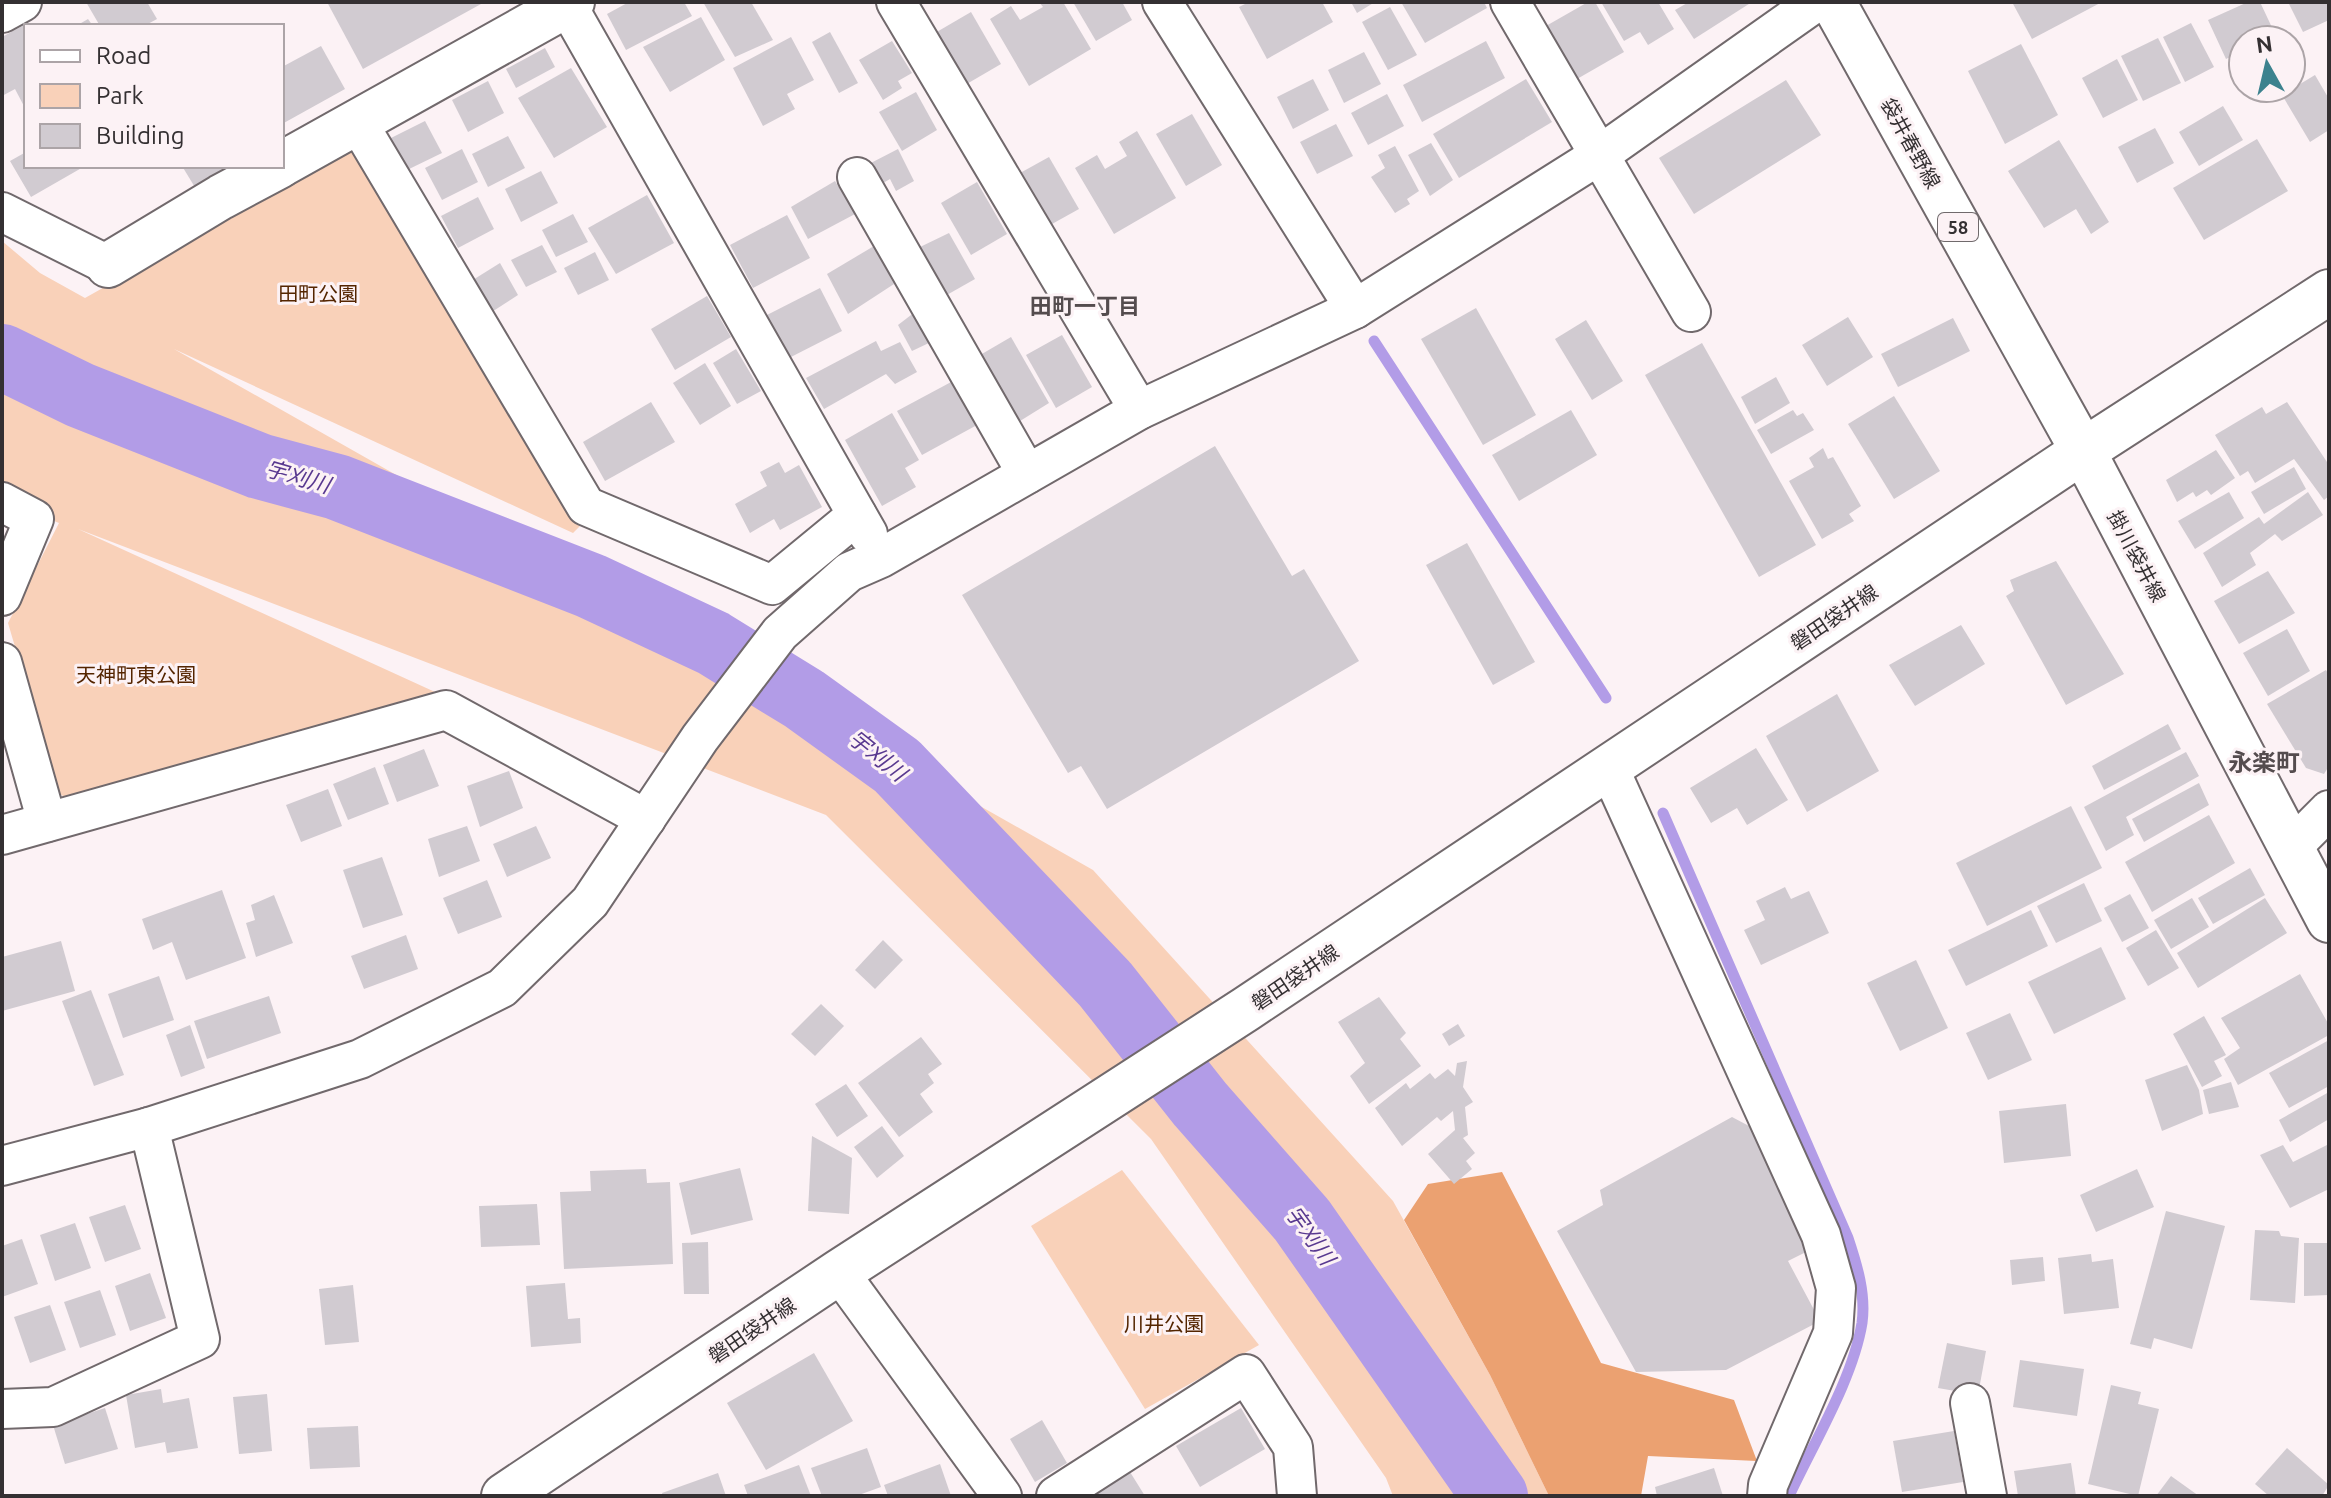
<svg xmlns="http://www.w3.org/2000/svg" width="2331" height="1498" viewBox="0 0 2331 1498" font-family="Ubuntu,'Noto Sans JP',sans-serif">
  <rect width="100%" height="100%" fill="#fcf2f5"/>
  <!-- green -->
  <g fill="#f9d1b9">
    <polygon points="350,149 364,153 580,526 573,533 174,349 1093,870 1393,1201 1490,1375 1549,1496 1393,1496 1386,1478 1151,1139 826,815 78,529 446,697 75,803 58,793 8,623 59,523 2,500 2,241 40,273 85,298"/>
    <polygon points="1122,1170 1259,1345 1145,1409 1031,1226"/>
  </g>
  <!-- forest -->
  <polygon fill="#eba171" points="1502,1172 1601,1363 1734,1400 1757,1461 1648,1456 1641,1496 1549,1496 1490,1375 1404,1220 1428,1184"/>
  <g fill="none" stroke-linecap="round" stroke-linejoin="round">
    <!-- stream -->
    <g stroke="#b29ce7" stroke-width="11">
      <polyline points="1374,341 1606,698"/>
      <path d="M1663,813L1848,1238C1857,1265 1866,1294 1862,1323C1853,1379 1813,1444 1789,1496"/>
    </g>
    <!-- river -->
    <polyline stroke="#b29ce7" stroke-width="66" points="2,357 80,395 259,466 337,487 591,586 713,643 804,699 897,766 1105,984 1200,1104 1302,1220 1495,1496"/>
  </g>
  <!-- building -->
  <g fill="#d1cbd1">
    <polygon points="86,2 147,2 157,19 144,26 100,26"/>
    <polygon points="327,2 480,2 481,4 363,69"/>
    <polygon points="629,2 684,2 692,16 626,50 607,14"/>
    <polygon points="703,2 751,2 773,40 735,57"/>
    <polygon points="1039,2 1063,2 1091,49 1029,86 990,19 1011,6 1020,20 1043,7"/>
    <polygon points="1073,2 1122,2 1132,20 1096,41"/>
    <polygon points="1249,2 1322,2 1333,22 1267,59 1239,7"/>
    <polygon points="1351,2 1375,2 1357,13"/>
    <polygon points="1401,2 1484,2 1487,8 1425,43"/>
    <polygon points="1588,2 1595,2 1624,52 1577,79 1546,26"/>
    <polygon points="1601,2 1658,2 1674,29 1648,45 1640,32 1624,41"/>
    <polygon points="1689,2 1752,2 1694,39 1675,10"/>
    <polygon points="2012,2 2102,2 2032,39"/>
    <polygon points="2248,2 2260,2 2276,36 2268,40 2243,40 2243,51 2226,59 2208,20"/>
    <polygon points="2288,2 2329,2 2329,20 2303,32"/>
    <polygon points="1390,7 1417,55 1388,70 1362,22"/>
    <polygon points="971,12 1001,64 965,85 935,33"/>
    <polygon points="701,17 725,60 670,92 643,47"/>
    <polygon points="88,19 93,26 76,26"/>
    <polygon points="2191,23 2214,67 2185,82 2163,37"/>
    <polygon points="26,24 26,110 15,89 2,96 2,37"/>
    <polygon points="830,32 858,83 839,93 812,42"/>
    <polygon points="791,37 814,80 787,94 795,109 763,126 733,68"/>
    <polygon points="2158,38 2181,83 2143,101 2121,56"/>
    <polygon points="892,41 912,73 898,81 902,88 883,100 859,60"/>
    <polygon points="1486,41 1505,78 1422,122 1403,85"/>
    <polygon points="2021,44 2058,115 2005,144 1968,71"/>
    <polygon points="321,46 345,89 282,124 282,67"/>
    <polygon points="545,48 555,67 516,88 506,69"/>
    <polygon points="1364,52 1381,84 1344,103 1328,70"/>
    <polygon points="2117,59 2138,100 2103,118 2082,78"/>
    <polygon points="571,68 607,127 554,158 518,98"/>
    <polygon points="2315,75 2329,99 2329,130 2310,142 2282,95"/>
    <polygon points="1313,79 1329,110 1293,129 1277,97"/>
    <polygon points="1526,79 1552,122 1459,178 1433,134"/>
    <polygon points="1786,80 1821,135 1694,214 1659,158"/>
    <polygon points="488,81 504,113 468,132 452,100"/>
    <polygon points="916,92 937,130 902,151 879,112"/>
    <polygon points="1387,94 1404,126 1368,145 1351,113"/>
    <polygon points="2223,106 2243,140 2199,166 2179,132"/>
    <polygon points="1192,114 1222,165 1186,186 1156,134"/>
    <polygon points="425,121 442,153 405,171 389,139"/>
    <polygon points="1336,124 1353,156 1317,174 1300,142"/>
    <polygon points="2155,128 2174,163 2137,183 2118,147"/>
    <polygon points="1137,131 1176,198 1114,234 1075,168 1097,155 1105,169 1127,156 1119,142"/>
    <polygon points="508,136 525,168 488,187 472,154"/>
    <polygon points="2257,139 2288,191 2204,240 2173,188"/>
    <polygon points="2059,140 2109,222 2091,234 2076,209 2044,228 2008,171"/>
    <polygon points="1431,143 1453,180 1430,196 1408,155"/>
    <polygon points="1395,146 1419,191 1407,199 1410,204 1395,213 1371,177 1385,168 1378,155"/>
    <polygon points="462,149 478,182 442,200 425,168"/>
    <polygon points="898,149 914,181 896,191 890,179 878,186 867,165"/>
    <polygon points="26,152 26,166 85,166 31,197 10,161"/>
    <polygon points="1049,157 1079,209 1043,229 1013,177"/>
    <polygon points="182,166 234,166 196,189"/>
    <polygon points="541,171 558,203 521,222 505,189"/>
    <polygon points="835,181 855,214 808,239 791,207"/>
    <polygon points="977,182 1007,234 971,255 941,203"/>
    <polygon points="647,195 674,243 616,274 588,228"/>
    <polygon points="478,197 494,229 458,248 441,216"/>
    <polygon points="573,214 588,242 556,257 542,230"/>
    <polygon points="787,215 810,258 753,288 730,245"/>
    <polygon points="949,233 975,279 945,296 918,248"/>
    <polygon points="542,245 557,272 526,287 511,260"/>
    <polygon points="874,246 894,284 848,314 827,274"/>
    <polygon points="595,252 609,280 578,295 564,268"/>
    <polygon points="500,263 518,295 487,315 468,283"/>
    <polygon points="820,288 842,331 787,359 765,316"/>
    <polygon points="707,296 731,337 675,370 651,329"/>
    <polygon points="1476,308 1536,415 1483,445 1421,339"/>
    <polygon points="915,312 931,342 912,351 898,325"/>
    <polygon points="1848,317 1873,357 1827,386 1802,345"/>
    <polygon points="1953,318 1970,351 1898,387 1881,354"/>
    <polygon points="1586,320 1623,381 1592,400 1555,339"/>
    <polygon points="1062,335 1092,387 1056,408 1026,355"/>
    <polygon points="1011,337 1049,403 1015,424 975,358"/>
    <polygon points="876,341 881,351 900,342 917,372 895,384 886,374 824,409 806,378"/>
    <polygon points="1702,343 1816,545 1759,577 1645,375"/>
    <polygon points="736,349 761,391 737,404 713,363"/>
    <polygon points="705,363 731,406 700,425 673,383"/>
    <polygon points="1776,377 1790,403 1755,424 1741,397"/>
    <polygon points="953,381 977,425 922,455 897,411"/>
    <polygon points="1894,396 1940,471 1894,499 1848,424"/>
    <polygon points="651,402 675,442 605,481 583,442"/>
    <polygon points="2287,402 2329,465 2329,496 2324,500 2294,459 2255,483 2248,471 2240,476 2215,435 2262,407 2266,414"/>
    <polygon points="1571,410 1597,455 1519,501 1492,455"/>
    <polygon points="1793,410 1797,416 1803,413 1814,430 1771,454 1757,430"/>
    <polygon points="892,413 919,460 905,468 916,487 882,506 845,440"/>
    <polygon points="1215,446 1292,576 1304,569 1359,661 1107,809 1081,766 1068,773 962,595"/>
    <polygon points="1823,448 1828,459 1833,457 1861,506 1849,514 1854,521 1822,539 1789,481 1814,467 1809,458"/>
    <polygon points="2216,450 2235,478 2211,495 2207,490 2196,497 2193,492 2177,502 2166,480"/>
    <polygon points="779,462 785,473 799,465 822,507 780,530 774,519 750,533 735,504 767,486 760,472"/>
    <polygon points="2294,467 2306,489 2264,514 2251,492"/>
    <polygon points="2229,492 2244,518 2195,549 2178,521"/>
    <polygon points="2308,492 2323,515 2282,541 2275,534 2250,553 2256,565 2222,587 2203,553 2259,517 2264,524"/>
    <polygon points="1467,543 1535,662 1493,685 1426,565"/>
    <polygon points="2056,561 2124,674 2066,705 2006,596 2014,591 2010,580"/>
    <polygon points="2268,571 2295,613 2239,644 2214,601"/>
    <polygon points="1961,625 1985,664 1915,706 1889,665"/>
    <polygon points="2287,629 2310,671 2268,696 2243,653"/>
    <polygon points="2326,670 2329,675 2329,766 2324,774 2306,768 2267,704"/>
    <polygon points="1837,694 1879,771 1807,812 1766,736"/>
    <polygon points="2168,724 2181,749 2104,790 2092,766"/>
    <polygon points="1756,748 1788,800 1747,825 1737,808 1711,823 1690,788"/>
    <polygon points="424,749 439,786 397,802 383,765"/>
    <polygon points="2186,752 2199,776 2126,817 2134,835 2106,851 2084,807"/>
    <polygon points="375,767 389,804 348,820 333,784"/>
    <polygon points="509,771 523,808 480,827 467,786"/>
    <polygon points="2199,783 2209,805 2144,842 2132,819"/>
    <polygon points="328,789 342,826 301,842 286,805"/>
    <polygon points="2071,806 2102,868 1987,926 1956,863"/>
    <polygon points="2209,815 2235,863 2152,912 2125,862"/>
    <polygon points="467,826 480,861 439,877 428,839"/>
    <polygon points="536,826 551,858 507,877 493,844"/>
    <polygon points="382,857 403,915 363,928 343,870"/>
    <polygon points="2250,868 2265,895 2213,924 2198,898"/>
    <polygon points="487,880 502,917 458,934 443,898"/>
    <polygon points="2084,883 2102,921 2056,943 2037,906"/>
    <polygon points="1785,887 1791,899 1809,891 1829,933 1761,965 1744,930 1765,920 1756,901"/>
    <polygon points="222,890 246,958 186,980 172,942 153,950 142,919"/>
    <polygon points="2130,894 2149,928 2122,942 2104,908"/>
    <polygon points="274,895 293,943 256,957 246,923 255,920 251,905"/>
    <polygon points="2192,898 2209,927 2171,949 2154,920"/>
    <polygon points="2265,898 2287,933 2198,988 2177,953"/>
    <polygon points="2031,910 2048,946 1966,986 1948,950"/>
    <polygon points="2156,930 2179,968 2148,986 2126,948"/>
    <polygon points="406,935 418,969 364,989 351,956"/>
    <polygon points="883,940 903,960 875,989 855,970"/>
    <polygon points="61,941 75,991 2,1011 2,957"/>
    <polygon points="2101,947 2126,999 2054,1034 2028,982"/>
    <polygon points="1916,960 1948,1028 1900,1051 1867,983"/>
    <polygon points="2300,974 2329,1025 2329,1035 2238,1085 2224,1059 2240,1048 2221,1018"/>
    <polygon points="159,976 174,1020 123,1038 108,994"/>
    <polygon points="91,990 124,1075 94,1086 62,1001"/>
    <polygon points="269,996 281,1033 207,1059 194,1021"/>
    <polygon points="1379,997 1406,1033 1400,1039 1421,1066 1369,1104 1350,1076 1365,1063 1338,1022"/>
    <polygon points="821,1004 844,1026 815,1056 791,1034"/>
    <polygon points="2010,1013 2032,1060 1988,1080 1966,1033"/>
    <polygon points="2204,1016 2226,1055 2214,1061 2222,1076 2202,1087 2173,1034"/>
    <polygon points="1458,1024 1465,1036 1449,1046 1442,1034"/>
    <polygon points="190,1025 205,1068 181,1077 166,1035"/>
    <polygon points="921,1037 942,1064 928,1074 934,1083 920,1094 933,1112 899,1137 858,1083"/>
    <polygon points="2329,1040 2329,1086 2289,1108 2269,1073"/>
    <polygon points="1467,1061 1463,1087 1473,1102 1465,1107 1468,1135 1463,1138 1475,1153 1466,1161 1472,1169 1454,1184 1428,1154 1455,1130 1453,1111 1441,1121 1437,1117 1402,1146 1375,1108 1406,1083 1410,1089 1430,1073 1435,1079 1448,1069 1455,1076 1457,1063"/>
    <polygon points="2187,1065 2199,1090 2203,1114 2162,1131 2145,1080"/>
    <polygon points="2231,1082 2239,1107 2209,1114 2203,1090"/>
    <polygon points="846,1084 868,1116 837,1137 815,1104"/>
    <polygon points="2329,1092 2329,1119 2290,1142 2279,1120"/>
    <polygon points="2066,1104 2071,1156 2004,1163 1999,1111"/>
    <polygon points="1732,1117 1749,1126 1814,1248 1788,1261 1820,1321 1726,1370 1636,1372 1557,1231 1603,1205 1600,1190"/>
    <polygon points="882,1126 904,1156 877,1178 854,1147"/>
    <polygon points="812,1136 852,1158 849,1214 808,1211"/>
    <polygon points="2329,1144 2329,1189 2290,1208 2260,1155 2283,1145 2293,1162"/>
    <polygon points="740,1168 753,1220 691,1235 679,1183"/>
    <polygon points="646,1169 647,1183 670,1182 673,1264 564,1269 560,1192 591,1191 590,1171"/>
    <polygon points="2137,1169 2154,1207 2096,1232 2080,1195"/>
    <polygon points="537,1204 540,1245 481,1247 479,1206"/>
    <polygon points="125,1205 141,1249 105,1262 89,1217"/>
    <polygon points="2166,1211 2225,1226 2192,1349 2154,1338 2151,1349 2130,1344"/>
    <polygon points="75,1223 91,1268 55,1281 40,1235"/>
    <polygon points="2255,1230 2279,1231 2281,1236 2299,1238 2295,1303 2250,1300"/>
    <polygon points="22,1239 38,1284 2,1297 2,1246"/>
    <polygon points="708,1242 709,1294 684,1294 682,1243"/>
    <polygon points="2304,1243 2329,1243 2329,1295 2304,1296"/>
    <polygon points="2091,1254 2092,1262 2113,1259 2119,1308 2064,1314 2058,1258"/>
    <polygon points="2043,1257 2045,1281 2012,1285 2010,1260"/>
    <polygon points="150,1273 166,1318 130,1331 115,1286"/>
    <polygon points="565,1283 568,1319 580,1318 581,1343 531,1347 526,1286"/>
    <polygon points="353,1285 359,1342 325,1345 319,1289"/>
    <polygon points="100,1290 116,1335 80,1348 64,1302"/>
    <polygon points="50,1305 66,1350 30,1363 14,1317"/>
    <polygon points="1947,1343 1986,1351 1978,1395 1938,1388"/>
    <polygon points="814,1353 853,1421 766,1470 727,1403"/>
    <polygon points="2020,1360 2084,1369 2077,1416 2013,1407"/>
    <polygon points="2111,1385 2141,1392 2138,1404 2159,1409 2138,1496 2088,1484"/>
    <polygon points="161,1389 163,1403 189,1398 198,1448 167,1453 165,1442 135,1448 126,1395"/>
    <polygon points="267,1394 272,1451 239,1454 233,1397"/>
    <polygon points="105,1408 118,1449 65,1464 53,1425"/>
    <polygon points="1241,1408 1265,1449 1200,1487 1176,1446"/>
    <polygon points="1042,1420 1067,1463 1035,1482 1010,1439"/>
    <polygon points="358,1426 360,1467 310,1469 307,1428"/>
    <polygon points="1954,1431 1963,1482 1902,1492 1893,1441"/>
    <polygon points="867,1448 881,1487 856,1496 822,1496 811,1468"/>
    <polygon points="2287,1448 2329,1485 2322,1496 2269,1496 2255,1484"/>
    <polygon points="2071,1463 2076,1496 2018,1496 2014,1471"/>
    <polygon points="940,1464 951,1496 888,1496 884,1485"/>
    <polygon points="799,1465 811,1496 748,1496 744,1485"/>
    <polygon points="1714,1468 1723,1496 1657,1496 1655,1487"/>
    <polygon points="1130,1472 1145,1496 1092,1496"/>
    <polygon points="718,1473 726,1496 663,1496 662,1493"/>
    <polygon points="2171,1476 2199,1496 2156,1496"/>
  </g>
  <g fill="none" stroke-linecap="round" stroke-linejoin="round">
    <!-- minor casing -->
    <g stroke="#71696c" stroke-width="42">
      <g id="minor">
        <polyline points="896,2 1139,410"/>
        <polyline points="1162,2 1355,309"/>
        <polyline points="1510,2 1691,312"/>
        <polyline points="567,5 868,534"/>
        <polyline points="2,13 22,2"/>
        <polyline points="358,123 586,506 772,585 857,515"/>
        <polyline points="857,177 1027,474"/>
        <polyline points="2,212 108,265"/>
        <polyline points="2,502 34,519 2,596"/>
        <polyline points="2,662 47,822"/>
        <polyline points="1609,768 1821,1235 1836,1288 1833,1333 1768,1485 1767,1496"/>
        <polyline points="2,835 446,710 646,819"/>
        <polyline points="2290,849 2329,810"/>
        <polyline points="2,1166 149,1127 360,1059 502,988 590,902 700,738 780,633 849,572 881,558 1139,410 1355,309 1598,156 1816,2"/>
        <polyline points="839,1272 1002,1496"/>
        <polyline points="1970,1403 1987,1496"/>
        <polyline points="2,1409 53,1407 200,1339 149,1127"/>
        <polyline points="1056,1496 1246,1374 1293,1447 1297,1496"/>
      </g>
    </g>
    <!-- tertiary casing -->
    <g stroke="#71696c" stroke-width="48">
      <g id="tertiary">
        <polyline points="282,164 572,2"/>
        <polyline points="108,265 221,197 279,166"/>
      </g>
    </g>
    <!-- secondary casing -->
    <g stroke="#71696c" stroke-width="48">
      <g id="secondary">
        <polyline points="2083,451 2329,920"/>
        <polyline points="504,1496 839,1272 1246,1009 2083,451 2329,292"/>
      </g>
    </g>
    <!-- primary casing -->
    <g stroke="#71696c" stroke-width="48">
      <polyline id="primary" points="1833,2 2083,451"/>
    </g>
    <!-- minor -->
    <use href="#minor" stroke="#fff" stroke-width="38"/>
    <!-- tertiary -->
    <use href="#tertiary" stroke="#fff" stroke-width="44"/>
    <!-- secondary -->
    <use href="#secondary" stroke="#fff" stroke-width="44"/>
    <!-- primary -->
    <use href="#primary" stroke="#fff" stroke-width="44"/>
  </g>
  <g text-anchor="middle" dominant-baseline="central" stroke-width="6" stroke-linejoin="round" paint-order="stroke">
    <!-- shield labels -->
    <rect fill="#fcf2f5" stroke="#706a6c" stroke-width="2" x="1938" y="213" width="40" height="28" rx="6"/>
    <g font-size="18" font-weight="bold" fill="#343032">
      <text x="1958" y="227">58</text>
    </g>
    <!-- street labels -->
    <g font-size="20" fill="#343032" stroke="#fcf2f5">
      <text transform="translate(1911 143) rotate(61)">袋井春野線</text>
      <text transform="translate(2137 556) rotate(62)">掛川袋井線</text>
      <text transform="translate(1834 617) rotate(-34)">磐田袋井線</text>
      <text transform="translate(1295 977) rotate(-34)">磐田袋井線</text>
      <text transform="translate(752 1330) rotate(-34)">磐田袋井線</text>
    </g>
    <!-- park labels -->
    <g font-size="20" fill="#542500" stroke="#fcf2f5">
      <text x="318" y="293">田町公園</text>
      <text x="136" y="674">天神町東公園</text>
      <text x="1164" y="1323">川井公園</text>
    </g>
    <!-- neighbourhood labels -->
    <g font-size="22" font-weight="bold" fill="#544c4e" stroke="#fcf2f5">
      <text x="1085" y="305">田町一丁目</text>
    </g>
    <!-- water labels -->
    <g font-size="22" font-style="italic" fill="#593990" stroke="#fcf2f5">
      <text transform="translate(298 476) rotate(16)">宇刈川</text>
      <text transform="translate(878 755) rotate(39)">宇刈川</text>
      <text transform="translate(1311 1235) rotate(54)">宇刈川</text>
    </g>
    <!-- quarter labels -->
    <g font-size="24" font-weight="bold" fill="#544c4e" stroke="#fcf2f5">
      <text x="2264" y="762">永楽町</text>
    </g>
  </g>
  <!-- border -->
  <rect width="2331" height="1498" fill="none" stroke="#343032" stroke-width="8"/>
  <!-- legend -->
  <rect x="24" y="24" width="260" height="144" fill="#fcf2f5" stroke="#aca4a7" stroke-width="2"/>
  <rect x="40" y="50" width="40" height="12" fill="#ffffff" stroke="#aca4a7" stroke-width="2"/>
  <text x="96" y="64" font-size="24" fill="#343032">Road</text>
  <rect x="40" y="84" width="40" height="24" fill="#f9d1b9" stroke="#aca4a7" stroke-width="2"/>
  <text x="96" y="104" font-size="24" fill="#343032">Park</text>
  <rect x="40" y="124" width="40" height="24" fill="#d1cbd1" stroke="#aca4a7" stroke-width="2"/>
  <text x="96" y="144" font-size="24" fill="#343032">Building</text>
  <!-- north arrow -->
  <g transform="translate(2267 64) rotate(352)"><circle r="38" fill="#fcf2f5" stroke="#aca4a7" stroke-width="2"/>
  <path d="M0-6L14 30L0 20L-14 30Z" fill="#3c828e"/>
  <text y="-12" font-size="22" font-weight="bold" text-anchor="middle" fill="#343032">N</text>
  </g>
</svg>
